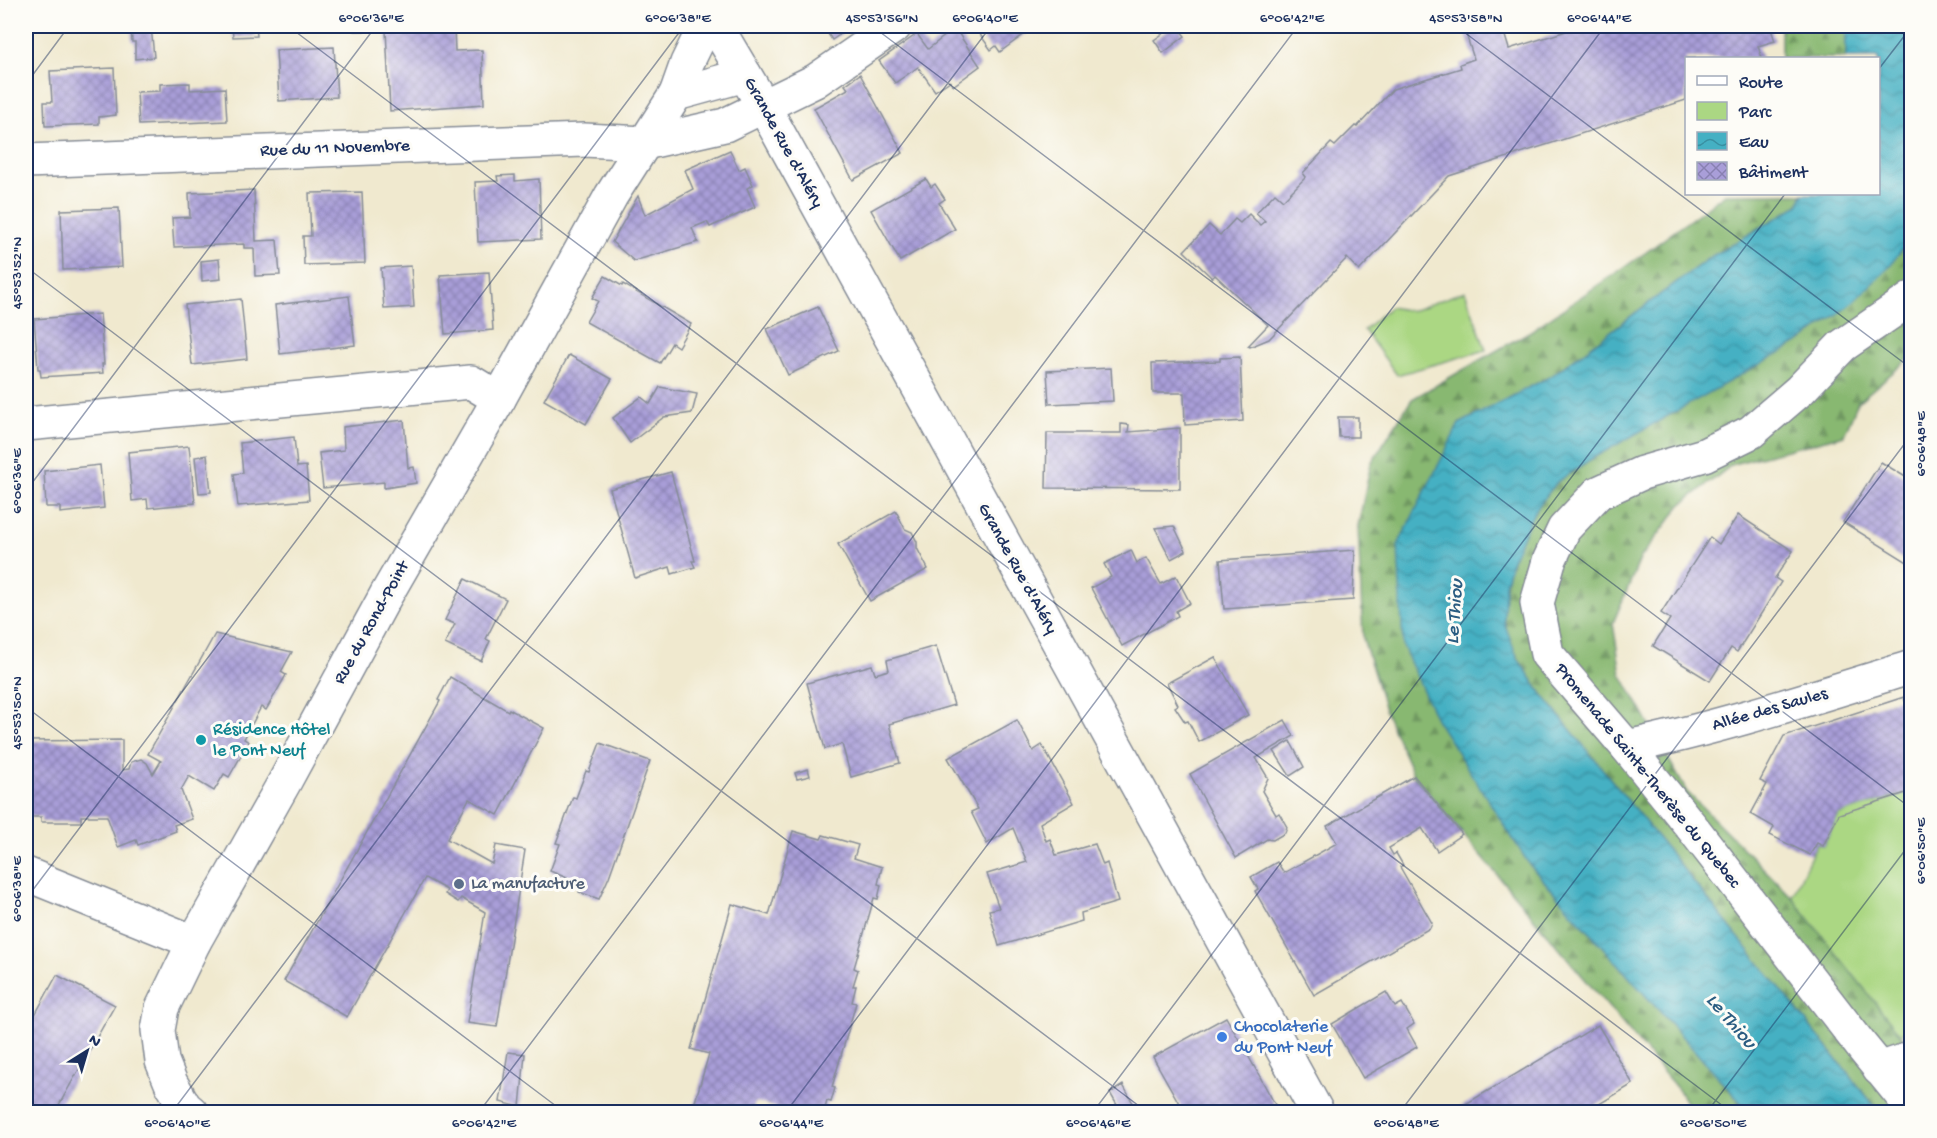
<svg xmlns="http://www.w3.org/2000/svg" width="1937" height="1138" viewBox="0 0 1937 1138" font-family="'Gochi Hand',sans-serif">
  <defs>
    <pattern id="forest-firs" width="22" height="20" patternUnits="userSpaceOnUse" patternTransform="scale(1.5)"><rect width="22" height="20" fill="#88b871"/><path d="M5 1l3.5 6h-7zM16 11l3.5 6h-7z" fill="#6e9660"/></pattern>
    <pattern id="water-waves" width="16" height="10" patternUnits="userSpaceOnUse" patternTransform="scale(1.5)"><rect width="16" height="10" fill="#45b0c3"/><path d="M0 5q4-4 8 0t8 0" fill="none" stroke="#3990a2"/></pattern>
    <pattern id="building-cross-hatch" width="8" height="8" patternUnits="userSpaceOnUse" patternTransform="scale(1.5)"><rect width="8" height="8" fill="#a99ed8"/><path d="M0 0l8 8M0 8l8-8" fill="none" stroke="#8981b2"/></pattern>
  </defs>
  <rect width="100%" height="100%" fill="#fdfcf7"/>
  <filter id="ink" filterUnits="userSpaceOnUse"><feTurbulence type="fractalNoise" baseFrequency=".0167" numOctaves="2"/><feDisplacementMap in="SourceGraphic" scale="12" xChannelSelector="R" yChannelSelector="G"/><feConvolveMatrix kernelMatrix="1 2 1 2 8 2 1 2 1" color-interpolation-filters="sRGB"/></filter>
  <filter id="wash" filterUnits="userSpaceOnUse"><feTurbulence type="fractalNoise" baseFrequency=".008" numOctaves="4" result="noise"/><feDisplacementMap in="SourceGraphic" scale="24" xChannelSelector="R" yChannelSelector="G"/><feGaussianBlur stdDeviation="1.35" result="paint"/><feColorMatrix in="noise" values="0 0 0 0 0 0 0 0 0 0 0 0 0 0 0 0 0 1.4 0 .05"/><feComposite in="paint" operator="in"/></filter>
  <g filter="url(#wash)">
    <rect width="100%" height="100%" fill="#f0e9cf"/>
    <!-- forest -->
    <g fill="url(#forest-firs)" stroke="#527468" stroke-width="1.5">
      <rect x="1781" y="26" width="65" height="32"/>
      <polygon points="1725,194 1803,194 1797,206 1709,258 1551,376 1459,424 1529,864 1749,1112 1692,1112 1680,1092 1414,776 1386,713 1363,638 1358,526 1371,463 1412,399 1529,332 1645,253"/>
      <path d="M1911,236V357L1858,402L1844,435L1733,464L1681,505L1641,557L1613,623L1621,674L1687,792L1792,897L1911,1048V1112H1882L1873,1104L1541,693C1526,671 1510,649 1505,623C1498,589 1517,540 1534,512C1541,501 1549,492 1557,482Z"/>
    </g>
    <!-- green -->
    <g fill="#abd783" stroke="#638370" stroke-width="1.5">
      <polygon points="1465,291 1486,350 1397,375 1364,330 1390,307 1412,311"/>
      <polygon points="1911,788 1911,1030 1900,1034 1792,897 1817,843 1823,846 1839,814 1909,792"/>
    </g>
    <!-- water -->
    <polygon fill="url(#water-waves)" stroke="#307090" stroke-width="1.5" points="1846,26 1911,26 1911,238 1887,269 1850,305 1803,340 1593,458 1557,482 1534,512 1511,562 1505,585 1504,622 1517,657 1541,693 1873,1104 1882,1112 1749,1112 1529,864 1436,719 1403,646 1398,545 1459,424 1551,376 1709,258 1797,206 1804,194 1878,194 1878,58 1846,58"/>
    <g id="blocks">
      <!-- building -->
      <g fill="url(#building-cross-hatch)">
        <polygon points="131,26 151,26 154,57 135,59 135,42 132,42"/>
        <polygon points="232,26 256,26 257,36 233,37"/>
        <polygon points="353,26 425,26 425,28 454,27 455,51 482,50 484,104 390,111 386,30 354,31"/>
        <polygon points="823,26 852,26 832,40"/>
        <polygon points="974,26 1027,26 1030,30 1000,52 996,46 991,50"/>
        <polygon points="1174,26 1177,26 1185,36 1163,53 1154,40"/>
        <polygon points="1492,26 1502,26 1509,49 1582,26 1770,26 1775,41 1758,46 1762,58 1686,58 1686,100 1449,176 1359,271 1347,258 1269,339 1250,347 1248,346 1268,325 1215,275 1212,278 1184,251 1209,225 1220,235 1235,219 1240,223 1249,214 1260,225 1265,221 1256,213 1275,193 1283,200 1306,177 1303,173 1331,143 1335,146 1355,126 1357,127 1393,89 1461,68 1460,64 1474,59 1466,34"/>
        <polygon points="955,28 980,66 953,86 950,81 935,91 918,67 895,83 879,61 917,34 928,49"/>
        <polygon points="334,47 337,97 279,101 276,50"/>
        <polygon points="114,68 116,115 99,117 99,124 45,126 44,102 52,102 50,71"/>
        <polygon points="860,74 903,153 853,180 814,108 848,89 845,85"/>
        <polygon points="190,83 190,90 225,88 227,121 139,125 137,92 160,91 160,84"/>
        <polygon points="730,150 739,170 745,167 753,185 747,188 755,207 710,227 707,222 692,228 698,242 634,261 612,242 638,196 645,215 693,189 685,170"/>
        <polygon points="515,175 515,181 539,179 541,239 478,242 475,182 498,181 497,176"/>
        <polygon points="926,179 931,187 935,184 945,199 939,203 955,229 900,261 871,210"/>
        <polygon points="254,190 256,241 277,240 280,275 255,276 254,248 244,248 244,244 174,247 172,218 190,217 189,193"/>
        <polygon points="362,192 365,263 304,265 303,236 311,236 309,193"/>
        <polygon points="119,208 122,267 63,270 61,210"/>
        <polygon points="219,259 221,279 202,281 201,261"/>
        <polygon points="411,266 414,307 384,309 381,268"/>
        <polygon points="489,272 493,330 445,334 440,275"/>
        <polygon points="605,276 622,286 623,284 691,324 678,347 672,343 660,363 586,322 598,301 592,298"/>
        <polygon points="349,296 355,345 280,354 275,305"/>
        <polygon points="241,299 247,359 192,365 185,305"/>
        <polygon points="818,307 839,351 788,375 767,329"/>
        <polygon points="100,314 104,364 102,364 103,373 41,377 40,369 38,369 34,319"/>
        <polygon points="569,355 612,379 586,424 544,400"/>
        <polygon points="1240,357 1243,421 1185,425 1184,393 1153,393 1152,363 1220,361 1220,358"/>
        <polygon points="1111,368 1113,401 1049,404 1047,371"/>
        <polygon points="660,387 697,394 692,413 664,417 630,443 613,418 641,397 650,404"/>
        <polygon points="1338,417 1358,417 1358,437 1339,437"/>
        <polygon points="404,420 408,468 414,467 416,483 384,488 384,482 323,488 319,453 344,450 343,427"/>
        <polygon points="1121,424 1129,425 1128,432 1180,428 1180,489 1046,488 1047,433 1121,433"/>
        <polygon points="294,437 297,467 306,466 309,500 238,506 234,474 243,473 240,443"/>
        <polygon points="189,446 195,503 148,508 147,499 132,501 128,452"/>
        <polygon points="207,455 211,492 199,493 195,457"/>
        <polygon points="1881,462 1912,481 1912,565 1843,522"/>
        <polygon points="100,465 104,508 60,513 60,507 46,507 44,471"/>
        <polygon points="671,472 695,561 692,561 695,567 672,574 670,567 635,578 610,489"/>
        <polygon points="896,511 905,529 912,532 917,542 917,548 928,569 870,601 838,544"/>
        <polygon points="1738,515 1793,551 1775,578 1781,582 1737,652 1731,648 1710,681 1653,646 1670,619 1661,613 1710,537 1719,544"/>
        <polygon points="1174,526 1186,551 1171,559 1155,528"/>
        <polygon points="1131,550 1137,563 1146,558 1161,584 1176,576 1190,603 1176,611 1178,616 1122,646 1091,588 1111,577 1104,564"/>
        <polygon points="1355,550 1353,600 1224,609 1220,560"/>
        <polygon points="465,579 506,599 486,639 490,641 481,661 445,644 455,624 445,620"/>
        <polygon points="215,634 292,652 281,672 286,675 266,710 261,707 244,739 249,742 229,777 224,774 214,791 189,776 181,790 192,819 174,825 176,831 138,845 136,840 118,847 107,816 81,816 81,822 41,822 41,817 26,817 26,741 122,740 122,770 129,769 131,762 141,759 147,763 153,774 161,761 148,754"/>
        <polygon points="936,646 954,705 889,724 900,763 851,777 842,744 825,749 807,683 872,665 875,674 889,670 887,660"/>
        <polygon points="1215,657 1248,715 1199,742 1188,721 1185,722 1175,707 1178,705 1167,683"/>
        <polygon points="450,677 508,711 509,709 544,728 498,815 469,799 447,839 492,864 496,845 525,850 497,1027 467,1023 485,912 461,898 458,902 445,894 447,890 425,878 347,1017 284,981 440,701 438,700"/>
        <polygon points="1904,697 1905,701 1912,705 1912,788 1909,792 1839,814 1823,846 1817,843 1810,855 1770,835 1774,827 1751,814 1767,784 1760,781 1784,736"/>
        <polygon points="1017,720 1033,751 1042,745 1074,803 1040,823 1046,841 1050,839 1056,855 1095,844 1103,865 1107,863 1118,902 1081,913 1082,921 999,946 989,910 999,908 987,874 1027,862 1013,828 987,844 971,812 978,809 948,758"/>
        <polygon points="1285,720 1294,736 1256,758 1268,778 1262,791 1276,815 1279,813 1287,827 1285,833 1273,840 1267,839 1236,858 1190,774"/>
        <polygon points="1290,741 1304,767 1290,776 1274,751"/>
        <polygon points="600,743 650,761 609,877 599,899 579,892 582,884 550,871 560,844 556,843 573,797 576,798 586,771 589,772"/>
        <polygon points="808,769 810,776 797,779 795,773"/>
        <polygon points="1414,776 1462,834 1437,851 1422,828 1389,848 1393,855 1396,853 1403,865 1400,867 1432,923 1430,928 1314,995 1255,891 1258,889 1251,877 1277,862 1284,873 1337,843 1327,826"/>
        <polygon points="793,831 821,839 823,835 858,845 854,858 882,867 878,884 881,885 878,899 874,898 854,968 858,970 853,986 856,986 852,1002 856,1003 832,1087 835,1088 831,1102 827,1101 824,1112 806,1112 786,1107 785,1110 755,1102 752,1112 692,1112 709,1054 691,1049 732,904 769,915"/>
        <polygon points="57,975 115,1005 55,1112 26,1112 26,1031"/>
        <polygon points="1386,992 1395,1007 1402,1003 1414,1024 1407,1029 1417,1047 1363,1078 1332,1024"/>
        <polygon points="1226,1017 1259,1075 1279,1112 1184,1112 1153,1057"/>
        <polygon points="1598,1025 1633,1084 1586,1112 1461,1112 1459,1108"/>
        <polygon points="508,1052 525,1054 520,1107 500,1102"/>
        <polygon points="1123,1085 1138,1112 1121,1112 1110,1093"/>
      </g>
    </g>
  </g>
  <g filter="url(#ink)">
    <use href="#blocks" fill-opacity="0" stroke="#868c96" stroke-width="1.5"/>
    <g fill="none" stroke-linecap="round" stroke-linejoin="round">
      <!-- minor casing -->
      <g stroke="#868c96" stroke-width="36">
        <g id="minor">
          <polyline points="716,26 764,107 1317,1112"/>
          <polyline points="676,94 687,63 705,26"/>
          <polyline points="26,161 584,140 645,143 725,125 815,81 895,26"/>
          <polyline points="1912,298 1842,346 1800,390 1751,432 1704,455 1642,473 1598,493 1564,529 1549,561 1537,603 1547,654 1627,747 1695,831 1863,1048 1912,1108"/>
          <polyline points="26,424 471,382 499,399"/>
          <path d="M1627,747C1723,727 1817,696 1912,667"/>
          <polyline points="26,874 194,942"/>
          <polyline points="1879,1069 1912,1058"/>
          <polyline points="191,1112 185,1107 171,1083 162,1061 158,1030 162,1008 194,942 284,783 386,595 499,399 611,196 676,94 745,75"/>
        </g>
      </g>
      <!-- minor -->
      <use href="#minor" stroke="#fff" stroke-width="33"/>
    </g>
  </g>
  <!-- ticks -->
  <path fill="none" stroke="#1b2f5e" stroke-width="1.5" stroke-opacity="0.45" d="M288,26L1731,1112M872,26L1912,809M1456,26L1912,369M1878,70L1912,26M26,84L69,26M26,267L1147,1112M26,491L376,26M26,707L564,1112M26,899L684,26M172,1112L991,26M479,1112L1298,26M786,1112L1605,26M1093,1112L1785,194M1400,1112L1912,434M1707,1112L1912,841"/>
  <!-- markers -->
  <circle fill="#0f9aa8" stroke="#fdfcf7" stroke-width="2" cx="201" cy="740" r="6"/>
  <circle fill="#5c6f8a" stroke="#fdfcf7" stroke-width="2" cx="459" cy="884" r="6"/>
  <circle fill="#3f7fe0" stroke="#fdfcf7" stroke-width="2" cx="1222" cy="1037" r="6"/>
  <g text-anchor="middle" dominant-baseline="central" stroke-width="6" stroke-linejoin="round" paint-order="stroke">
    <!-- street labels -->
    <g font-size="18" fill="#1b2f5e" stroke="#fdfcf7">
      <text transform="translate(783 143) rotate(61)">Grande Rue d'Aléry</text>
      <text transform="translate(335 149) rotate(-2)">Rue du 11 Novembre</text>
      <text transform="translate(1017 569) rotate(61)">Grande Rue d'Aléry</text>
      <text transform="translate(372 623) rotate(-61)">Rue du Rond-Point</text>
      <text transform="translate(1770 710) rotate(-16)">Allée des Saules</text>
      <text transform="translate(1647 776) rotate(51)">Promenade Sainte-Therèse du Quebec</text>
    </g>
    <!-- culture labels -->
    <g font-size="18" fill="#0d838f" stroke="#fdfcf7" text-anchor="start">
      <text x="213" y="730">Résidence Hôtel<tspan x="213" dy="21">le Pont Neuf</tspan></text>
    </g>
    <!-- service labels -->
    <g font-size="18" fill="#4e5e75" stroke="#fdfcf7" text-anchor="start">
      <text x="471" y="884">La manufacture</text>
    </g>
    <!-- shop labels -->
    <g font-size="18" fill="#366cbe" stroke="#fdfcf7" text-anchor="start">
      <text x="1234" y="1027">Chocolaterie<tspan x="1234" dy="21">du Pont Neuf</tspan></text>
    </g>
    <!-- water labels -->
    <g font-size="20" font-style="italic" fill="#2a5c81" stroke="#fdfcf7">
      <text transform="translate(1456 612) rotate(-86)">Le Thiou</text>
      <text transform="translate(1730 1022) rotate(49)">Le Thiou</text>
    </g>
  </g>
  <!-- margin -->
  <rect width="1937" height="1138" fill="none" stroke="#fdfcf7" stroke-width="66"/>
  <!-- legend -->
  <rect x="1685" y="57" width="195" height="138" fill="#fdfcf7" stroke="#a3aaba" stroke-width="1.5"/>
  <rect x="1697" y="76" width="30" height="9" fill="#ffffff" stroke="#a3aaba" stroke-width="1.5"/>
  <text x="1739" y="87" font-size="18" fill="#1b2f5e">Route</text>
  <rect x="1697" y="102" width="30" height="18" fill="#abd783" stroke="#a3aaba" stroke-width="1.5"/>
  <text x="1739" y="117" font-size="18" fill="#1b2f5e">Parc</text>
  <rect x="1697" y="132" width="30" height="18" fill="url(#water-waves)" stroke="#a3aaba" stroke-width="1.5"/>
  <text x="1739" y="147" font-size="18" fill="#1b2f5e">Eau</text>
  <rect x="1697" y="162" width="30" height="18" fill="url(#building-cross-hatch)" stroke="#a3aaba" stroke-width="1.5"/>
  <text x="1739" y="177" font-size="18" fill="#1b2f5e">Bâtiment</text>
  <!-- north arrow -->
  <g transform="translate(87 1051) rotate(37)" stroke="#fdfcf7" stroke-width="4.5" paint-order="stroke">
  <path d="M0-4.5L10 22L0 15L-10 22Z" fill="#1b2f5e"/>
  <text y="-9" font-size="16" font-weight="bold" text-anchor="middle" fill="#1b2f5e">N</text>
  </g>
  <rect x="33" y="33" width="1871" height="1072" fill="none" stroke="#1b2f5e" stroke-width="2"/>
  <g font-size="15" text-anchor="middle" fill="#1b2f5e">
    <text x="371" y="22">6°06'36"E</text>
    <text x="678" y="22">6°06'38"E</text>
    <text x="882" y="22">45°53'56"N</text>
    <text x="985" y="22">6°06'40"E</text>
    <text x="1292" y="22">6°06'42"E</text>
    <text x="1466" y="22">45°53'58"N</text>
    <text x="1599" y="22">6°06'44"E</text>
    <text transform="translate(16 273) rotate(-90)" y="5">45°53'52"N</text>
    <text transform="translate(1920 444) rotate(-90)" y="5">6°06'48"E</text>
    <text transform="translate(16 481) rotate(-90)" y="5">6°06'36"E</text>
    <text transform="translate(16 713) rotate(-90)" y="5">45°53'50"N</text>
    <text transform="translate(1920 851) rotate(-90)" y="5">6°06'50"E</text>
    <text transform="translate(16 889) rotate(-90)" y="5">6°06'38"E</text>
    <text x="177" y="1127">6°06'40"E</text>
    <text x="484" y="1127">6°06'42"E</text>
    <text x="791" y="1127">6°06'44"E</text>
    <text x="1098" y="1127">6°06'46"E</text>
    <text x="1406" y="1127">6°06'48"E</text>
    <text x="1713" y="1127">6°06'50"E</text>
  </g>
</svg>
